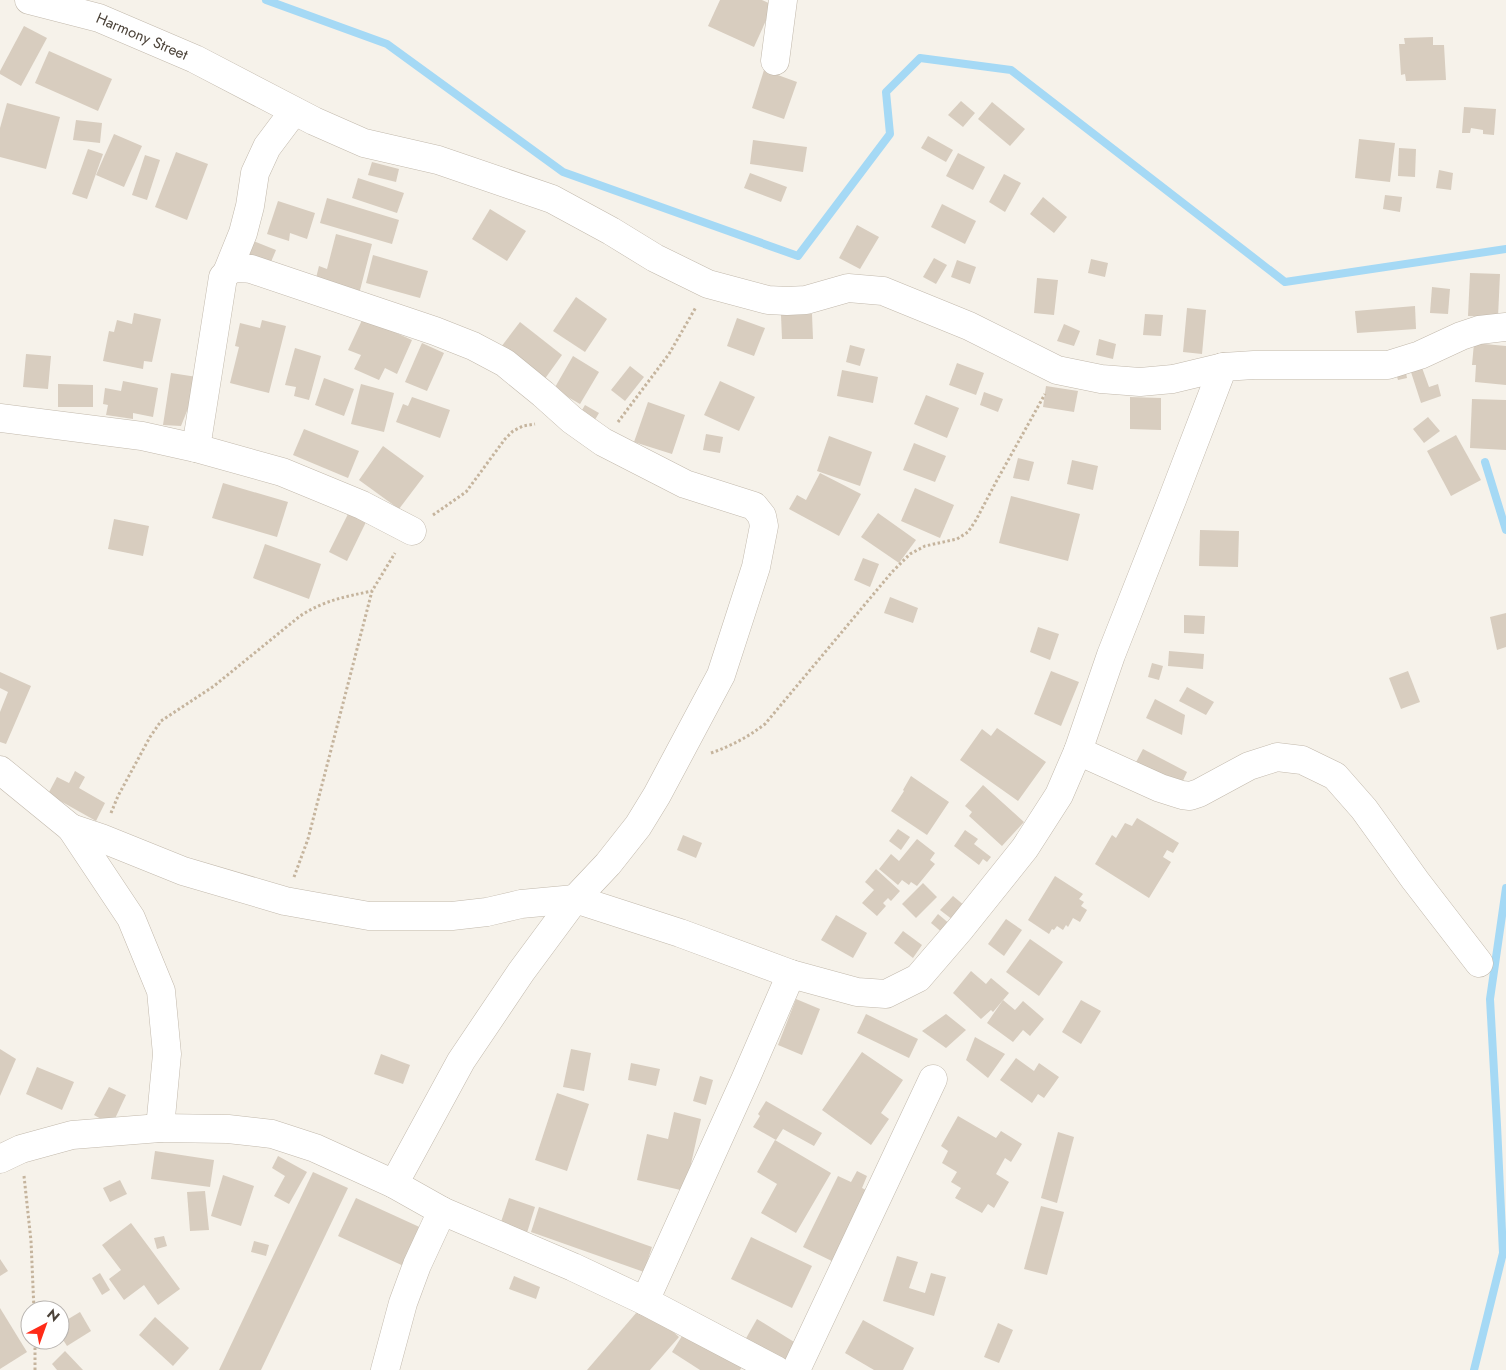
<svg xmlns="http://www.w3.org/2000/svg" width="1506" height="1370" viewBox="0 0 1506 1370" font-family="Jost,sans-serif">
  <rect width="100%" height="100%" fill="#f6f2ea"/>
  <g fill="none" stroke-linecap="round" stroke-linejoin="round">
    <!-- stream -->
    <g stroke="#a5d9f5" stroke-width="8">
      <polyline points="266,0 387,44 563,172 798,256 890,134 886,92 920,58 1011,70 1285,282 1506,249"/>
      <polyline points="1485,462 1506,530"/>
      <polyline points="1474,1370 1503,1253 1497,1125 1490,999 1506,888"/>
    </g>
  </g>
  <!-- building -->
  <g fill="#d8cdbf">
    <polygon points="720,0 762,0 773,5 754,47 708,26"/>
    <polygon points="24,26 47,38 21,86 0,74 0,71"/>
    <polygon points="1433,37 1433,45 1444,45 1446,80 1406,81 1405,74 1401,75 1399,44 1405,44 1404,38"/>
    <polygon points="49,51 112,79 98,111 35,83"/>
    <polygon points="764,70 797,82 784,119 752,108"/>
    <polygon points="961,101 975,113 963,127 948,115"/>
    <polygon points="992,102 1025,129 1010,146 978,119"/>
    <polygon points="7,103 60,117 46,169 0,157 0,128"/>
    <polygon points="1464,107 1496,109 1494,135 1483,134 1483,130 1471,128 1470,133 1462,133"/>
    <polygon points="76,120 102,123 100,143 73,140"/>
    <polygon points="114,134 142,146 124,187 96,175"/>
    <polygon points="928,136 953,150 946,162 921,148"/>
    <polygon points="1359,139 1395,143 1390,182 1355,178"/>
    <polygon points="753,140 807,147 803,172 750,164"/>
    <polygon points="1399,148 1416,149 1415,177 1398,176"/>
    <polygon points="88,149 103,154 87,199 72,194"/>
    <polygon points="176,152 208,164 187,220 155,207"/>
    <polygon points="958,153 985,167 973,190 946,176"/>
    <polygon points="145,155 160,160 147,200 132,195"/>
    <polygon points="372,162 399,169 396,182 368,175"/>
    <polygon points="1439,170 1453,173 1451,190 1436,188"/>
    <polygon points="750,173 787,187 781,202 744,188"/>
    <polygon points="1004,174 1021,183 1005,212 989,202"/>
    <polygon points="358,178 404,193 397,213 352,198"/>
    <polygon points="1385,195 1402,197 1400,212 1383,209"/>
    <polygon points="1043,197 1067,217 1054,233 1030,214"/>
    <polygon points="327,198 399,220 392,244 320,223"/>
    <polygon points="278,201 315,213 307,239 290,233 289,241 267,234"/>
    <polygon points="942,204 976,221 965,244 931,227"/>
    <polygon points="490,209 526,231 507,261 472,239"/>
    <polygon points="857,225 879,237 860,269 839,258"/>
    <polygon points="336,234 372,244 359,294 315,282 319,266 327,269"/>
    <polygon points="251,240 276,250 268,269 243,260"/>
    <polygon points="373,255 428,271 420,298 366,283"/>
    <polygon points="934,258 947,265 936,284 923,277"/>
    <polygon points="1091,259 1108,263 1105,277 1088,273"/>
    <polygon points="957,260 976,267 970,284 951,277"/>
    <polygon points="1470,273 1500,274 1498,317 1468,316"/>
    <polygon points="1037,278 1058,280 1054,315 1034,313"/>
    <polygon points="1432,287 1450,289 1448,314 1430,313"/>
    <polygon points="576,297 607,319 585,352 553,331"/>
    <polygon points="1415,306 1416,329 1357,333 1355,311"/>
    <polygon points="1187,308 1206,310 1202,354 1183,352"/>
    <polygon points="134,313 161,319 152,362 144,361 143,369 103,361 109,331 114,332 117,320 132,324"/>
    <polygon points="812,314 813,339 782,339 781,315"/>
    <polygon points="1145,314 1163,315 1161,336 1143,335"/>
    <polygon points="363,318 412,340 397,374 385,368 379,380 354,369 361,355 348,350"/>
    <polygon points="737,318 765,328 754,356 727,346"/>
    <polygon points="262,320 286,326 269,393 230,383 239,347 235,346 240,323 260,328"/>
    <polygon points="520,322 562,355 544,380 501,347"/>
    <polygon points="1064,324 1080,331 1074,346 1057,341"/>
    <polygon points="1099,339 1116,344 1113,359 1096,355"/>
    <polygon points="422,343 444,353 427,391 405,382"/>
    <polygon points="1474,343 1506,346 1506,385 1475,382 1476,365 1472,365"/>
    <polygon points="850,345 865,349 860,366 846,362"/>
    <polygon points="295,348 321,356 309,400 294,396 296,387 285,385"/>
    <polygon points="26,354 51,356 48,389 23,387"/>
    <polygon points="573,356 599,372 580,404 554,389"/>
    <polygon points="957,363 984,373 976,395 949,385"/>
    <polygon points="1421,365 1429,387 1438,384 1441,396 1421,403 1410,369"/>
    <polygon points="630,366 644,377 625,401 611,390"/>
    <polygon points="1405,368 1407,378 1398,380 1395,370"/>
    <polygon points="842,370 878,377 873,403 837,396"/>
    <polygon points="171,373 197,377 193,396 181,426 163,425"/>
    <polygon points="324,378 354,389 344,416 315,405"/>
    <polygon points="123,381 158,388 153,417 133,413 133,419 106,415 108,405 103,404 105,388 121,391"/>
    <polygon points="720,381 755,397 739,431 704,415"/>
    <polygon points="58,384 93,385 93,407 58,407"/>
    <polygon points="361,384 394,393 384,432 351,424"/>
    <polygon points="1046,386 1078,391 1074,412 1043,407"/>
    <polygon points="984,392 1003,399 998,412 980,405"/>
    <polygon points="926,395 959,408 947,438 914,424"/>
    <polygon points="412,397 450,410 440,438 396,422 403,404 408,406"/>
    <polygon points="1130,397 1161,398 1161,430 1130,429"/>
    <polygon points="1472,399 1506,400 1506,450 1470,448"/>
    <polygon points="648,402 685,415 672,454 634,442"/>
    <polygon points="585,405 599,413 590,428 576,420"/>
    <polygon points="1428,417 1440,431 1424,443 1413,429"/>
    <polygon points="304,429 359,451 348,478 293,455"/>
    <polygon points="706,434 723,437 720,453 703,450"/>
    <polygon points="1456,435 1481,480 1451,496 1427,451"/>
    <polygon points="829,436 872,452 860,486 817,471"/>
    <polygon points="914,443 946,456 935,482 903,470"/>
    <polygon points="383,446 424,476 399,509 359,480"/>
    <polygon points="1018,458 1034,462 1029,481 1013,478"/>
    <polygon points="1072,460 1098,466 1093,490 1067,484"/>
    <polygon points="820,473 861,494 839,536 789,509 797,495 806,500"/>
    <polygon points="223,483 288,502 277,537 212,518"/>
    <polygon points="915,488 954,505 940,538 901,521"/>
    <polygon points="1011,496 1080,514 1068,561 999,543"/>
    <polygon points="878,513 916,540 899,563 861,537"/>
    <polygon points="348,514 366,522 347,561 329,552"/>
    <polygon points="114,519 149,526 143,556 108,549"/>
    <polygon points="1200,530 1239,531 1238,567 1199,566"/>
    <polygon points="265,544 321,564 309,599 253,578"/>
    <polygon points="863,558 879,564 870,587 854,580"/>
    <polygon points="890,597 918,608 913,623 884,613"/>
    <polygon points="1506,613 1506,647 1497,650 1490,617"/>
    <polygon points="1184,615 1205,616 1204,634 1184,633"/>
    <polygon points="1038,627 1059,634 1050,660 1030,652"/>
    <polygon points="1169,651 1204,654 1203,669 1168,666"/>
    <polygon points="1152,663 1163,666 1159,680 1148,677"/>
    <polygon points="1051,671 1079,682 1061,726 1034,714"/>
    <polygon points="1408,671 1420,702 1401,709 1389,678"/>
    <polygon points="0,672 31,686 6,744 0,742 0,712 8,692 0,688"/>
    <polygon points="1187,687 1214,702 1206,715 1179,701"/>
    <polygon points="1155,699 1185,715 1182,735 1146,718"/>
    <polygon points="997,728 1046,762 1018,801 960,760 982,729 991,736"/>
    <polygon points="1143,749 1187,772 1180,787 1135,764"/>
    <polygon points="75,771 85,777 79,788 105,803 96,821 48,794 57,777 69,783"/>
    <polygon points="911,776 949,802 927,835 891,811 904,791 903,790"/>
    <polygon points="983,785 1024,822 1002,846 969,816 972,812 965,806"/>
    <polygon points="1137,818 1179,843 1173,853 1167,850 1163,857 1171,862 1149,898 1095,864 1112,835 1116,838 1125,823 1132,826"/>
    <polygon points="898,829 910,837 901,850 889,841"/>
    <polygon points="965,830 978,839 974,844 991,857 987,862 983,859 979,865 954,846"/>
    <polygon points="683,835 702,843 696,858 677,850"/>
    <polygon points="917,839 935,853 930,860 935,864 917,886 911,882 909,885 902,880 898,885 879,869 891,854 899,861"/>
    <polygon points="876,869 900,891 891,901 888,898 883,903 886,906 877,916 862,903 874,890 865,882"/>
    <polygon points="1055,876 1083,894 1079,899 1084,902 1081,906 1087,910 1080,922 1073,918 1068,927 1066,925 1063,930 1057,926 1054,930 1052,929 1049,934 1028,920"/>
    <polygon points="923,883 937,897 916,918 902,904"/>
    <polygon points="953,896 965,906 953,920 940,910"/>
    <polygon points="938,914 951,925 944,934 931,923"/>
    <polygon points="836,915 867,933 853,958 821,940"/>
    <polygon points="1006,919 1022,930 1004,956 988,944"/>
    <polygon points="903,931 922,945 913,958 894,943"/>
    <polygon points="1030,939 1063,962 1039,996 1006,972"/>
    <polygon points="971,971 986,984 991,978 1009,993 993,1012 991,1010 981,1019 953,993"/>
    <polygon points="796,999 820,1009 802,1055 778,1045"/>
    <polygon points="1003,1000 1015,1010 1023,1001 1044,1019 1030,1036 1023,1030 1013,1042 987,1023"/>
    <polygon points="1081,1000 1101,1011 1081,1044 1062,1032"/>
    <polygon points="866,1014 918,1039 909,1058 857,1033"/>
    <polygon points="946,1014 966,1030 946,1048 922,1031"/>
    <polygon points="975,1037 1005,1054 988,1078 966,1060"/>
    <polygon points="0,1049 16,1059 0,1096"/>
    <polygon points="571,1049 591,1053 584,1091 563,1087"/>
    <polygon points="862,1052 903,1080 881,1113 889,1119 871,1145 822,1110"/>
    <polygon points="381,1054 410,1065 403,1084 374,1074"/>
    <polygon points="1016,1058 1034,1071 1039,1063 1059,1077 1044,1098 1038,1094 1032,1103 1000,1080"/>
    <polygon points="631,1063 660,1069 656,1086 628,1080"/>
    <polygon points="37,1067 74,1082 62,1110 26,1094"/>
    <polygon points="700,1076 713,1080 706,1105 693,1101"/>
    <polygon points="109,1087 126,1095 112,1125 94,1115"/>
    <polygon points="557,1093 589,1104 567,1171 535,1160"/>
    <polygon points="766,1101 822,1133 814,1146 783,1129 776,1140 753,1127 760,1116 758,1114"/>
    <polygon points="674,1112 701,1119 685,1191 637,1180 647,1134 668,1139"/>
    <polygon points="958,1116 996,1138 1001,1131 1022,1144 1011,1162 1005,1158 996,1174 1009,1182 994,1208 988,1204 982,1213 955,1198 961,1188 951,1182 957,1172 942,1163 948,1151 941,1146"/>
    <polygon points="1058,1132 1074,1137 1057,1203 1041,1198"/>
    <polygon points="775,1140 831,1173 796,1233 761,1213 777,1184 757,1172"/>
    <polygon points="155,1151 214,1160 210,1187 151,1179"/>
    <polygon points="278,1156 307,1172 289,1204 274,1196 285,1176 272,1168"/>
    <polygon points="857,1171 867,1176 862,1188 872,1193 838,1264 803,1247 838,1176 851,1182"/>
    <polygon points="313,1172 348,1188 261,1370 219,1370"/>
    <polygon points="223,1175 254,1186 241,1226 211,1216"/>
    <polygon points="120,1180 127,1194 110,1202 103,1188"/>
    <polygon points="205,1191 209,1230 190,1231 187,1192"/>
    <polygon points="356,1198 426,1230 408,1268 338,1236"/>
    <polygon points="509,1198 535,1207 526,1236 499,1228"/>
    <polygon points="1041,1206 1064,1212 1047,1275 1024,1269"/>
    <polygon points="539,1207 652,1247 644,1272 531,1232"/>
    <polygon points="131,1223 180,1289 158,1305 144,1285 124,1300 109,1279 121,1270 102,1245"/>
    <polygon points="164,1236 167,1246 157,1249 154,1238"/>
    <polygon points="751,1237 812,1266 792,1308 731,1279"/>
    <polygon points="254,1241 269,1245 266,1256 251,1252"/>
    <polygon points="897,1256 918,1262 909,1288 925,1293 931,1273 946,1277 934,1316 883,1301"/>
    <polygon points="0,1259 8,1271 0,1276"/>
    <polygon points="100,1273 110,1290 102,1295 92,1278"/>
    <polygon points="514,1276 540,1287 536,1299 509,1289"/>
    <polygon points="643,1305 679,1337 650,1370 587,1370"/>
    <polygon points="0,1308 27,1352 0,1369"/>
    <polygon points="80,1312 91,1331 67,1346 60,1335 60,1324"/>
    <polygon points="155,1317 189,1348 173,1366 139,1335"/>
    <polygon points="757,1319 799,1345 799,1370 741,1347"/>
    <polygon points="863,1320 914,1348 903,1370 874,1370 845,1353"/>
    <polygon points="998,1323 1013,1330 999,1363 984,1357"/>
    <polygon points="687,1328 744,1364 740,1370 700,1370 672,1352"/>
    <polygon points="65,1351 83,1370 57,1370 52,1364"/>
  </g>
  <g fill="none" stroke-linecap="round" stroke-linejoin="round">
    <!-- minor casing -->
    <g stroke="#c2b9ac" stroke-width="29">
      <g id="minor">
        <path id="s1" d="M29,0L99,18L195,59L314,121L364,143L438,160L552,199L611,231L655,258L708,284L768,300L787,301L806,300L848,288L883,291L969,326L1057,370L1101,379L1140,382L1173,379L1223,367"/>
        <polyline points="775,61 783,0"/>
        <polyline points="228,270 243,233 250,206 255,173 267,147 294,111"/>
        <polyline points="0,418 142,436 196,448 282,472 362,505 412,531"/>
        <path d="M196,448L223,277C232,266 238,268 251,269L435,331L473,346L505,363L543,394L572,420L603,442L685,484L754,506L762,516L764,526L756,567L721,675L657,795L638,826L608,864L575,899L521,972L461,1061L394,1184"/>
        <polyline points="1078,751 1160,788 1182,795 1190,796 1199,793 1249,766 1277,757 1302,760 1335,776 1364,809 1415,880 1479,963"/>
        <polyline points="0,770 71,828 131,918 161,991 167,1054 160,1128"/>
        <polyline points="71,828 101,838 183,871 285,901 369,916 452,916 487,912 521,904 575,899 680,933 791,974 857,992 886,994 918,978 961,928 1025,848 1059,795 1078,751 1111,655 1172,500 1223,367 1254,365 1388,365 1420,355 1461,336 1479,330 1506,327"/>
        <polyline points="0,1159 21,1149 72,1135 160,1128 228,1129 272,1134 315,1148 394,1184 442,1211 573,1267 645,1301 776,1370"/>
        <polyline points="645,1301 745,1080 791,974"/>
        <polyline points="385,1370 403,1303 417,1265 442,1211"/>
        <polyline points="796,1370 933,1079"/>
      </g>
    </g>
    <!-- path -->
    <g stroke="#c5b49d" stroke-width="3" stroke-dasharray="2.5 2.5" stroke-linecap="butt">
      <polyline points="618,422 669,354 696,307"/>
      <polyline points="433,515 466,492 505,439 513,431 523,426 535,424"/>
      <path d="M711,753C731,746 748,737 765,724L892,572L910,554L925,546L957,539L968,532L976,520L996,482L1045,394"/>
      <path d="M111,813L118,796L150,737L161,721L214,686L300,616C325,600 344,597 372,591"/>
      <polyline points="294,877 308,839 372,591 395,553"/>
      <polyline points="24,1176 31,1241 34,1310"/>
      <polyline points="35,1370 35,1340"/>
    </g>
    <!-- minor -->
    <use href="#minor" stroke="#fff" stroke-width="28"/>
  </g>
  <g text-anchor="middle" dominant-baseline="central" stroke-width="4.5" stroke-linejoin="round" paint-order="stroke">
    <!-- street labels -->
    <g font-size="15" fill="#4b4238" stroke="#fff">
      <text stroke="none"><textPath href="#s1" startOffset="119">Harmony Street</textPath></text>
    </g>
  </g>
  <!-- north arrow -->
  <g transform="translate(45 1325) rotate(41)"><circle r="24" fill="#ffffff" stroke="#b7b3af"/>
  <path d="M0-4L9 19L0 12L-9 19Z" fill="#ff2b18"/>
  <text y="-8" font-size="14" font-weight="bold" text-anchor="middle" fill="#4b4238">N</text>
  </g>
</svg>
